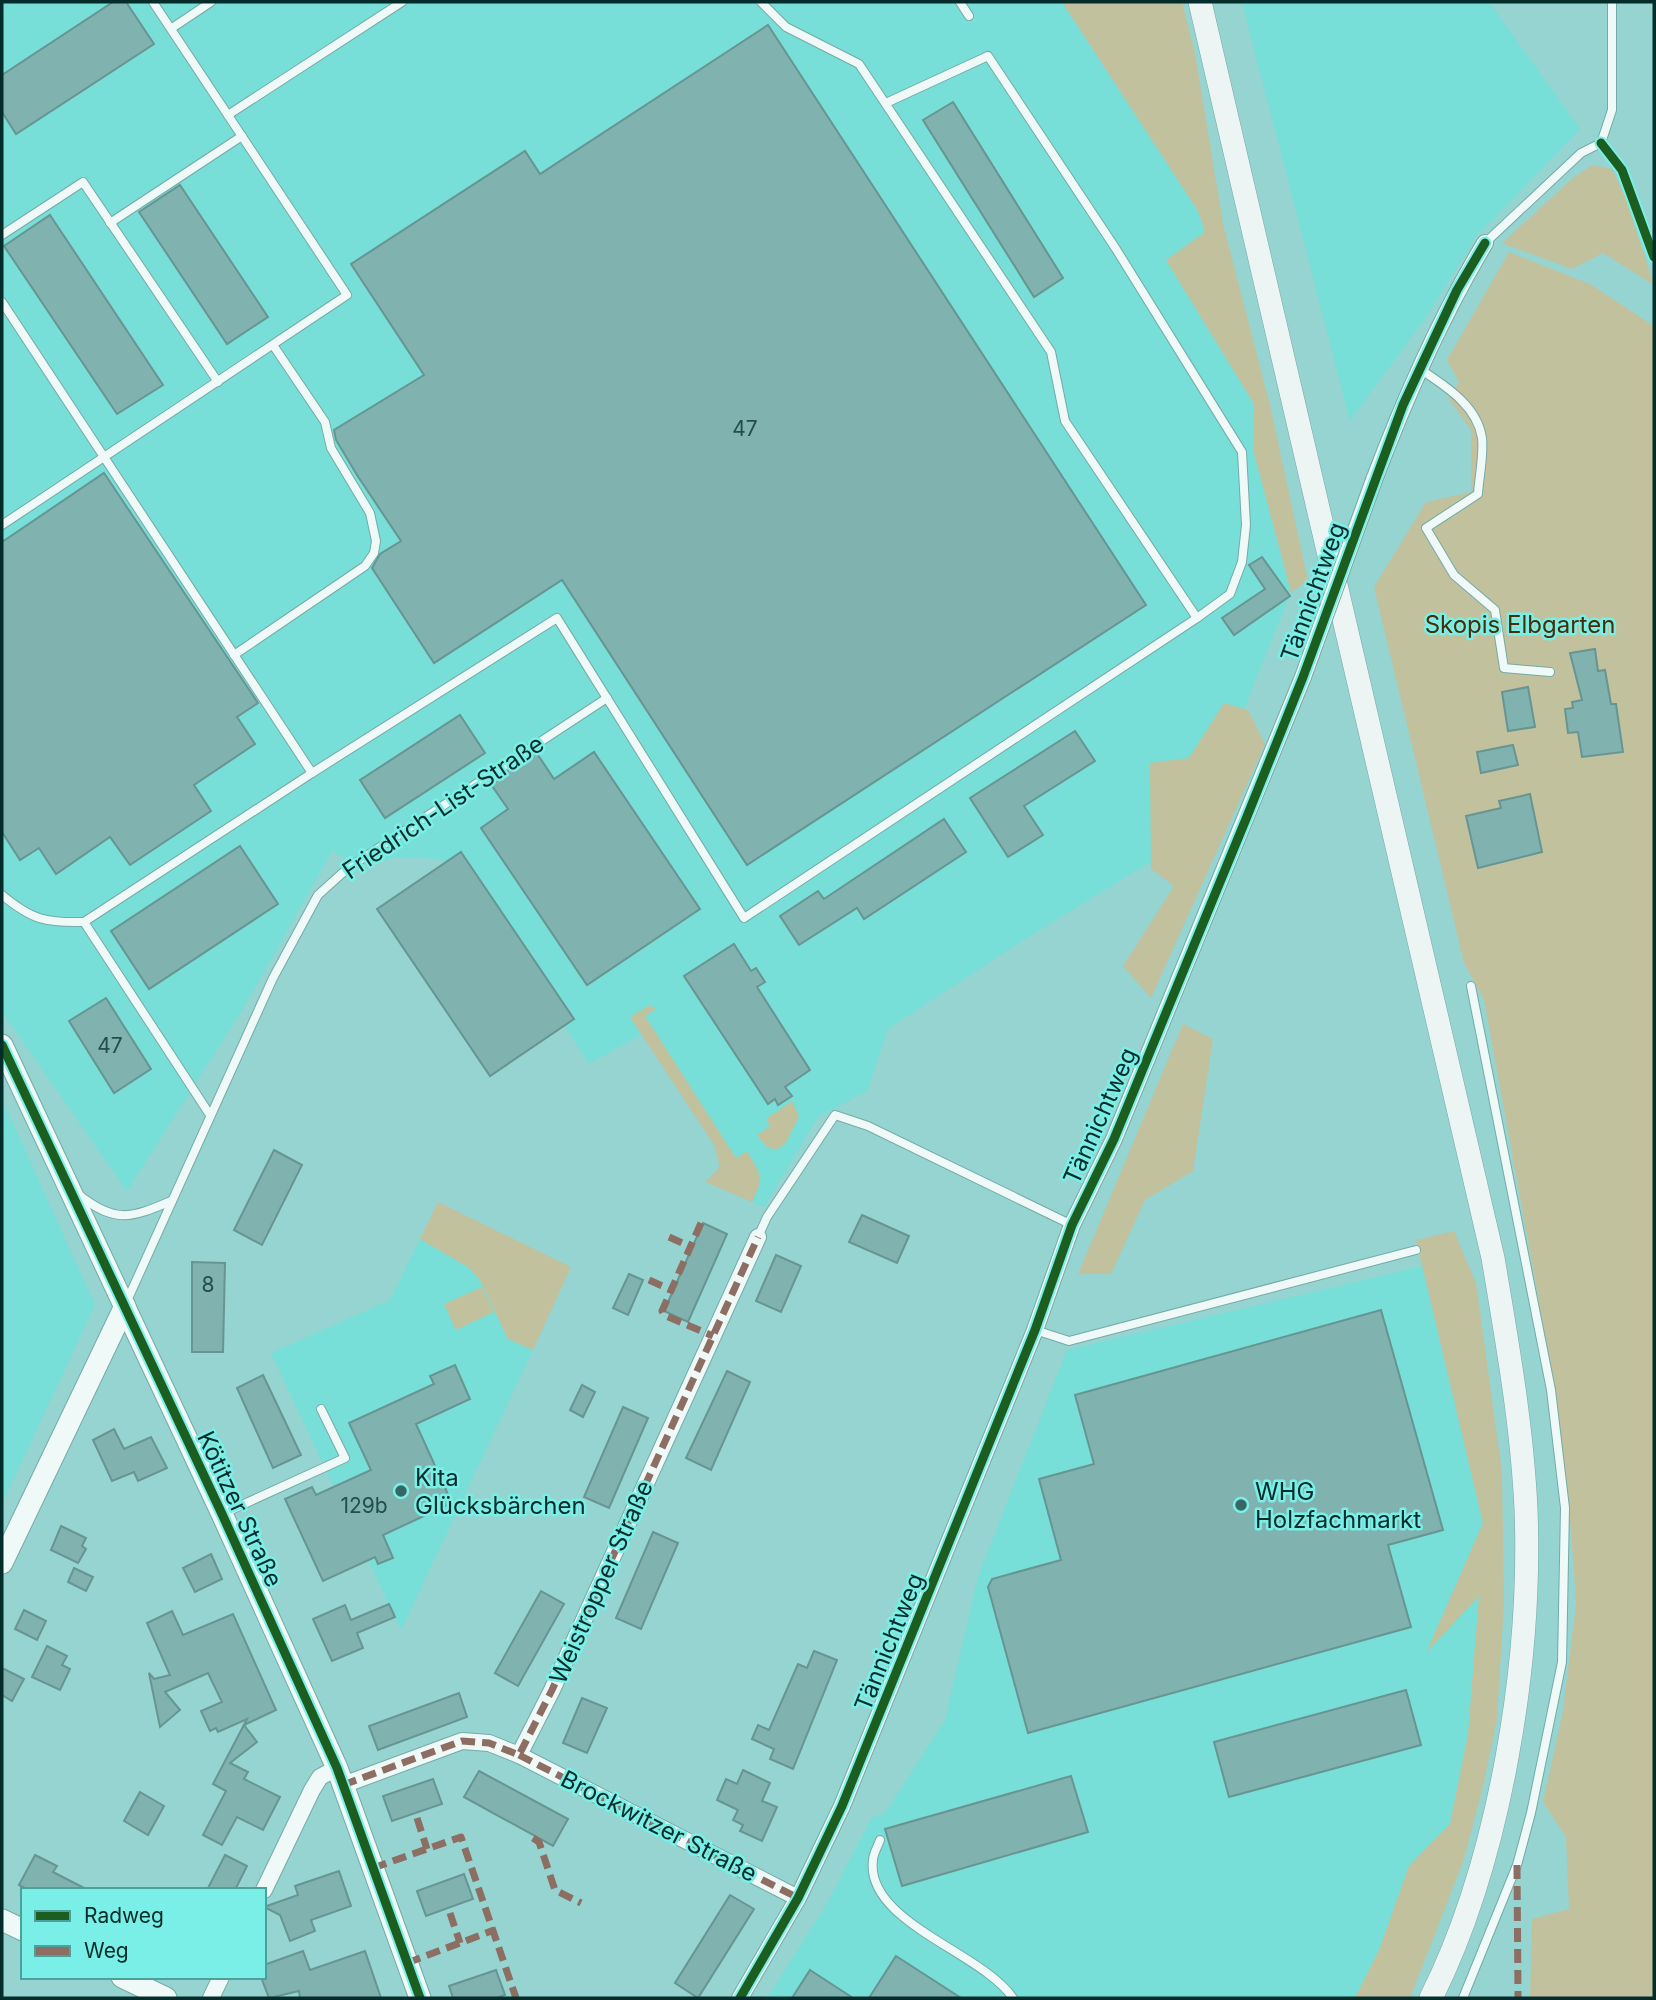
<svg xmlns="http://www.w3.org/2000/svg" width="1656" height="2000" viewBox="0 0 1656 2000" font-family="Inter,sans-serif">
  <rect width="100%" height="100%" fill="#95d4d0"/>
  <!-- built -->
  <g fill="#78ded8">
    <polygon points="2,2 1062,2 1198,211 1206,232 1167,260 1254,404 1254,453 1291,592 1193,836 1028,937 888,1029 867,1091 818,1117 764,1207 705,1182 720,1167 714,1145 642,1034 589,1064 479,892 440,859 397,857 363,867 332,851 243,1009 127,1191 2,1012"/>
    <polygon points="1242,2 1489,2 1580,129 1474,239 1431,310 1350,421"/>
    <polygon points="2,1099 95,1305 2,1504"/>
    <polygon points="420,1239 468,1267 480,1279 508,1339 533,1350 401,1630 271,1353 390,1300"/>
    <polygon points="1423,1266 1483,1523 1428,1650 1479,1595 1468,1734 1450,1824 1409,1866 1379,1950 1355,1998 767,1998 826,1905 872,1817 885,1813 945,1720 978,1577 1067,1350"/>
  </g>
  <!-- green -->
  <g fill="#c2c19d">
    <polygon points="1062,2 1182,2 1195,53 1223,224 1270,405 1308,581 1291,592 1254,453 1254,404 1166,260 1205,232 1198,211"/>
    <polygon points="1592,165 1612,169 1625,196 1654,285 1603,253 1572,269 1502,243 1573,178"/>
    <polygon points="1509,252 1590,284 1654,326 1654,1998 1530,1998 1532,1919 1569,1909 1566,1837 1543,1802 1563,1711 1576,1604 1571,1529 1555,1389 1484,1000 1464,963 1374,587 1426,502 1471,492 1471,430 1448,398 1459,382 1447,360"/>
    <polygon points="1224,703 1248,710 1265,744 1151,998 1123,966 1174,886 1151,869 1150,763 1189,758"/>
    <path d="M650,1005L656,1009L645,1016L736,1158L747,1151C761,1175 765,1176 752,1202L705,1182L720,1167L714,1145L630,1017Z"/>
    <polygon points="1183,1024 1213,1039 1193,1171 1145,1200 1111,1274 1078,1274"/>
    <polygon points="792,1101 799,1116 786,1143 776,1150 767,1147 757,1135 770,1126 766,1119"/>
    <polygon points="438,1202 571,1267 533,1350 508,1339 480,1280 468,1267 420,1239"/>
    <polygon points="1454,1231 1476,1283 1502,1472 1504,1603 1497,1719 1483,1787 1463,1862 1410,1998 1355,1998 1379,1950 1409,1866 1450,1824 1468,1734 1479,1596 1426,1653 1483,1523 1416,1240"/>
    <polygon points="482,1287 494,1312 456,1330 444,1304"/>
  </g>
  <!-- building -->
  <g fill="#80b2b0" stroke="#669592" stroke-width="2">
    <polygon points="113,2 126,2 154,44 16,134 2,112 2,75"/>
    <polygon points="768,25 1146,605 747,865 562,580 434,663 372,568 380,554 401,541 357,475 336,440 334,430 424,375 351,264 525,151 540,174"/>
    <polygon points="953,102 1063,278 1034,297 923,120"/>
    <polygon points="180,185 268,317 227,344 139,212"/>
    <polygon points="50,215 163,385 117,414 4,246"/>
    <polygon points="104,473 258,703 237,717 255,744 194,785 211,811 130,865 110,837 56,874 39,848 20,860 2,832 2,542"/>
    <polygon points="1262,557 1290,596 1234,635 1222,618 1265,589 1249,565"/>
    <polygon points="1595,649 1598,671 1605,670 1611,704 1616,704 1623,752 1582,757 1578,732 1568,733 1565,709 1573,708 1572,702 1582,700 1570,653"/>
    <polygon points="1528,687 1535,727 1508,731 1502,692"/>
    <polygon points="460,715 485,753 385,818 360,780"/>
    <polygon points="1075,731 1095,761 1024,806 1043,835 1008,857 970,798"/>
    <polygon points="1513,745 1518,765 1481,773 1477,752"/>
    <polygon points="536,752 554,779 594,752 700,909 587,985 481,828 508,809 490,783"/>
    <polygon points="1530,794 1542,852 1478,868 1466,816 1501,808 1499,801"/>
    <polygon points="944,819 966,852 864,919 857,908 799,945 780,916 818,891 824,899"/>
    <polygon points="240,846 278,904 149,989 111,931"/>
    <polygon points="461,852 574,1019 490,1076 377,909"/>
    <polygon points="734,944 751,971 756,968 765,982 757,987 810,1070 785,1087 792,1096 778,1105 775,1099 768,1104 684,976"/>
    <polygon points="106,998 151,1069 114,1093 69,1021"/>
    <polygon points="274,1150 302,1165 262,1245 234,1230"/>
    <polygon points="862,1215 909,1236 897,1263 849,1242"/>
    <polygon points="703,1223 727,1234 688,1322 664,1311"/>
    <polygon points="776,1255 801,1266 781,1312 756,1301"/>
    <polygon points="192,1262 225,1263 223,1352 192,1352"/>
    <polygon points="629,1274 643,1280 628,1315 613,1308"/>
    <polygon points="1381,1310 1443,1530 1388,1545 1411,1627 1028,1733 988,1587 992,1579 1061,1560 1039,1479 1094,1464 1075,1395"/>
    <polygon points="455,1365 470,1399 416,1424 452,1503 383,1535 393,1558 378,1564 375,1557 323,1581 285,1499 312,1487 316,1495 371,1470 349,1423 434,1384 430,1376"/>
    <polygon points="727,1371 750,1382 711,1470 686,1458"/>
    <polygon points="263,1375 301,1455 273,1468 237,1388"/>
    <polygon points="582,1385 595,1392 583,1417 570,1410"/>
    <polygon points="623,1407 648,1418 609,1508 584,1497"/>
    <polygon points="114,1429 124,1449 151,1437 167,1468 138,1481 134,1472 112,1481 93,1440"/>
    <polygon points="61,1526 86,1538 82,1546 86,1549 78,1563 51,1550"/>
    <polygon points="653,1532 678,1543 641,1629 616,1618"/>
    <polygon points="211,1554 222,1579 195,1592 183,1568"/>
    <polygon points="74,1568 93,1577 86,1591 68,1582"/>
    <polygon points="541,1591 564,1604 518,1686 495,1673"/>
    <polygon points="389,1604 395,1617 357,1633 363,1648 332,1661 313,1619 345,1605 351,1620"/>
    <polygon points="24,1610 46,1621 37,1640 15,1629"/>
    <polygon points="172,1611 183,1635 233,1614 276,1710 244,1725 257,1742 230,1763 248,1772 244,1779 280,1797 263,1830 237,1817 222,1845 203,1835 226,1791 213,1784 247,1719 218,1732 216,1728 210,1731 201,1711 222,1702 208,1673 165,1692 180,1710 160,1727 149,1673 154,1679 170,1675 147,1623"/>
    <polygon points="47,1646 67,1656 62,1665 70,1669 60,1690 32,1677"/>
    <polygon points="814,1651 837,1660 793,1769 770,1759 774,1749 752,1739 758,1725 769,1730 798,1664 807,1668"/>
    <polygon points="2,1668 24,1679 12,1701 2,1695"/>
    <polygon points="1406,1690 1421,1745 1229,1797 1214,1742"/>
    <polygon points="459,1693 467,1717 378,1750 369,1726"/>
    <polygon points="582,1698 607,1708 587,1753 563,1743"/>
    <polygon points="743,1770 770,1783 762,1801 777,1807 762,1841 740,1831 743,1825 733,1820 738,1810 717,1800 726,1779 737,1784"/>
    <polygon points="479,1771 568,1819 553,1846 464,1797"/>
    <polygon points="1071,1776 1088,1832 902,1886 885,1829"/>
    <polygon points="433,1779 442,1804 392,1821 383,1796"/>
    <polygon points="140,1792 164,1806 148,1835 124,1821"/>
    <polygon points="35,1855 57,1866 53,1872 88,1890 29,1890 19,1885"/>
    <polygon points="225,1855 247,1866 235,1890 207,1890"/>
    <polygon points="339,1871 351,1906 311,1920 315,1931 290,1941 280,1915 264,1907 298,1895 295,1886"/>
    <polygon points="464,1874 473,1899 426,1916 417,1891"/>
    <polygon points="730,1895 754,1909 698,1998 675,1983"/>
    <polygon points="303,1951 310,1970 365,1951 381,1998 300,1998 299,1991 269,1998 261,1977 264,1977 264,1965"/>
    <polygon points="896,1956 961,1998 869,1998"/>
    <polygon points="496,1970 505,1995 496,1998 453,1998 449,1986"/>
    <polygon points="810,1970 853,1998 792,1998"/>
  </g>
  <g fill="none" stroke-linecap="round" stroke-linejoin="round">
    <!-- service casing -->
    <g stroke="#75aaa7" stroke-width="10">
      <g id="service">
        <polyline points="761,2 786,27 859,64 1051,352 1065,421 1197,618"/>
        <polyline points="960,2 969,16"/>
        <polyline points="172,28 211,2"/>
        <polyline points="228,115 402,2"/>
        <polyline points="110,223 242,136"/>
        <polyline points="2,235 83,182 218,382"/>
        <polyline points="1485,243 1581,153 1601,143 1612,110 1612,2"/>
        <polyline points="2,302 312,773 557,618 744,918 1197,618 1230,594 1242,562 1246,525 1242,452 1116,249 988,56 886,103"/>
        <path d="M1420,369C1445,386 1477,405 1482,438C1484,455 1479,477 1478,494L1426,528L1454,575L1495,610L1504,668L1550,672"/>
        <polyline points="2,525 347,295 153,2"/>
        <polyline points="234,655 365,566 374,553 376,541 370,513 331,448 325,422 273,345"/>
        <path d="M2,895C32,920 46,923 84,922"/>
        <polyline points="210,1115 84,922 312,773"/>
        <path d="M79,1195C116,1224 131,1218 171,1201"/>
        <polyline points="758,1237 767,1217 835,1115 868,1126 1072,1225"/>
        <polyline points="126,1303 273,978 318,895 348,868 607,698"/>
        <polyline points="1035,1330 1069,1341 1416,1250"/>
        <polyline points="222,1514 345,1458 321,1409"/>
        <path d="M880,1840C878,1846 873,1854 873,1860C865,1922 982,1952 1013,1998"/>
        <polyline points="1463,1998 1517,1865 1531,1813 1562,1662 1565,1508 1551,1390 1471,986"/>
      </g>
    </g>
    <!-- minor casing -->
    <g stroke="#75aaa7" stroke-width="18">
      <g id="minor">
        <path d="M1374,480C1405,398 1440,318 1485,243"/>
        <polyline points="519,1755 798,1898"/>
        <polyline points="343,1785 462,1741 489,1743 519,1755 552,1690 758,1237"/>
        <polyline points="264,1890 312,1790 320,1777 337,1768"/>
        <polyline points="211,1998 221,1977"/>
        <polyline points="740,1998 798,1898 842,1806 1035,1330 1072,1225 1114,1139 1303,677"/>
      </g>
    </g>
    <!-- tertiary casing -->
    <g stroke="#75aaa7" stroke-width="23">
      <g id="tertiary">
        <polyline points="2,1045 222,1514 337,1768 420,1998"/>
        <polyline points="2,1563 125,1306"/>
        <polyline points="2,1920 23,1930"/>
        <polyline points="122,1977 166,1998"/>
      </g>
    </g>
    <!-- secondary casing -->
    <g stroke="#75aaa7" stroke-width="24">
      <path id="secondary" d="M1200,2L1493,1258C1507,1341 1522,1425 1526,1509C1532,1663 1500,1860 1431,1998"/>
    </g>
    <!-- service -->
    <use href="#service" stroke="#eff9f8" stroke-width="8"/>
    <!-- minor -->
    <use href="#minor" stroke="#eff9f8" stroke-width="16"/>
    <!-- tertiary -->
    <use href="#tertiary" stroke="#eff9f8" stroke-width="21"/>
    <!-- secondary -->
    <use href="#secondary" stroke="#edf4f4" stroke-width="23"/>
    <!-- minor-bridge casing -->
    <g stroke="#75aaa7" stroke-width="18" stroke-linecap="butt">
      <polyline id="minor-bridge" points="1303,677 1374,480"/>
    </g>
    <!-- minor-bridge -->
    <use href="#minor-bridge" stroke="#eff9f8" stroke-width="16"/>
    <!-- quiet -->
    <g stroke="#8d6e63" stroke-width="7" stroke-dasharray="14 7" stroke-linecap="butt">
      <polyline points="701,1223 662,1311 664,1315 713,1336"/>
      <polyline points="669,1237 691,1247"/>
      <polyline points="649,1280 671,1290"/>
      <polyline points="519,1755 798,1898"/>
      <polyline points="343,1785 462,1741 489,1743 519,1755 552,1690 758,1237"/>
      <polyline points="417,1818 427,1849"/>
      <polyline points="533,1838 539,1842 555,1890 581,1903"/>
      <polyline points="1517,1865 1518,1998"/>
      <polyline points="373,1868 461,1837 516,1998"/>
      <polyline points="450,1913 460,1943"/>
      <polyline points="407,1963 494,1930"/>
    </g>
    <!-- cycleway casing -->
    <g stroke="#7aefe7" stroke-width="13">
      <g id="cycleway">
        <polyline points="1601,143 1622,170 1654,257"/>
        <polyline points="2,1045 222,1514 337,1768 420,1998"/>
        <polyline points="740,1998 798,1898 842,1806 1035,1330 1072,1225 1114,1139 1246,819 1303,677 1403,405 1457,290 1485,243"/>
      </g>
    </g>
    <!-- cycleway -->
    <use href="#cycleway" stroke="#1b5e20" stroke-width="9"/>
  </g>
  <!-- markers -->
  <g fill="#376764" stroke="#7aefe7" stroke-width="2.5">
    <circle cx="401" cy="1491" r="7"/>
    <circle cx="1241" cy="1505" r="7"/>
  </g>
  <g text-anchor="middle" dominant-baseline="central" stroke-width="5" stroke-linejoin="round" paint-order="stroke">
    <!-- number labels -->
    <g font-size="21" fill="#234e4c">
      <text x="745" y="428">47</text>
      <text x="110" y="1045">47</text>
      <text x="208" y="1284">8</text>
      <text x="364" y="1505">129b</text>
    </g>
    <!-- street labels -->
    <g font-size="24" fill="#042c2a" stroke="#7aefe7">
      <text transform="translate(1313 592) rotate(-70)">Tännichtweg</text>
      <text transform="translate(443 807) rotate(-34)">Friedrich-List-Straße</text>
      <text transform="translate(1100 1116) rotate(-66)">Tännichtweg</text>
      <text transform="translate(240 1509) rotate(65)">Kötitzer Straße</text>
      <text transform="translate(601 1582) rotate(-66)">Weistropper Straße</text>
      <text transform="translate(889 1642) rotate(-68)">Tännichtweg</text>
      <text transform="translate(659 1826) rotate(27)">Brockwitzer Straße</text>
    </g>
    <!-- park labels -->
    <g font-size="24" fill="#482d07" stroke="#7aefe7">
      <text x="1520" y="624">Skopis Elbgarten</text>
    </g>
    <!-- poi labels -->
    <g font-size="24" fill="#042c2a" stroke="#7aefe7" text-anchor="start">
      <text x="415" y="1477">Kita<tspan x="415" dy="28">Glücksbärchen</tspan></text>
      <text x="1255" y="1491">WHG<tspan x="1255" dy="28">Holzfachmarkt</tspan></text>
    </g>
  </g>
  <!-- border -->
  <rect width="1656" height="2000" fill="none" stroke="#042c2a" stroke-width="7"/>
  <!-- legend -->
  <rect x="21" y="1888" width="245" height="91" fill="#7aefe7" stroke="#4ba19b" stroke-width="2"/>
  <rect x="35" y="1911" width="35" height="10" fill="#1b5e20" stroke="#4ba19b" stroke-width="2"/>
  <text x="84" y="1923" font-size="21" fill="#042c2a">Radweg</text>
  <rect x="35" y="1946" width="35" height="10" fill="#8d6e63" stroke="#4ba19b" stroke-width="2"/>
  <text x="84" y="1958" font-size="21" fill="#042c2a">Weg</text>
</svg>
